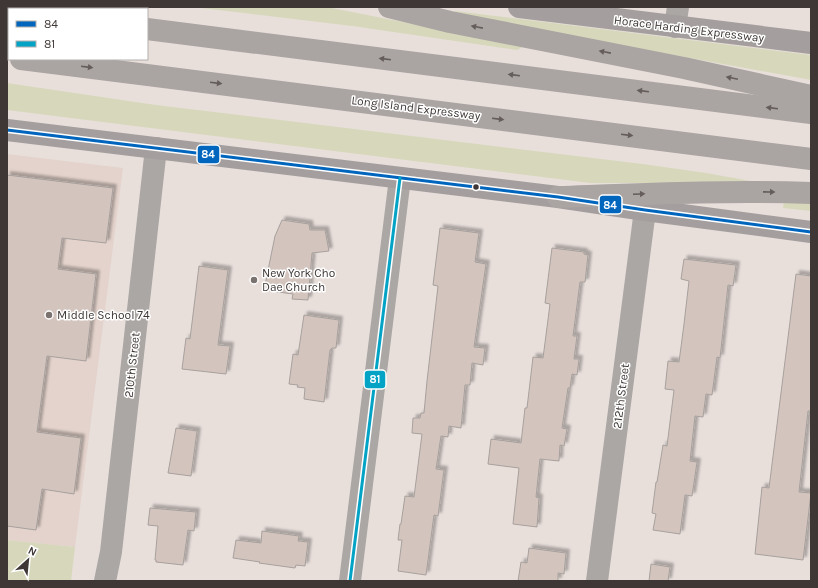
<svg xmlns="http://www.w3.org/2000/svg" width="818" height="588" viewBox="0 0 818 588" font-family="Karla,sans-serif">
  <defs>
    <filter id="shadow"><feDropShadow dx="3.5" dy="-3.5" stdDeviation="1" flood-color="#0004"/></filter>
  </defs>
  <rect width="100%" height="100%" fill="#e8dfdb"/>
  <!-- built -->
  <polygon fill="#e4d3cc" points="7,154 123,168 75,547 7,540"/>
  <!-- green -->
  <g fill="#d7d8bb">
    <polygon points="193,7 327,7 524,46 517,50 352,26"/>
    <polygon points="455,11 811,55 811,80 454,15"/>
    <polygon points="7,83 156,105 643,164 706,173 762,183 590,183 7,110"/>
    <polygon points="784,201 811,202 811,211 783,208"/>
    <polygon points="7,540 75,547 71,581 7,581"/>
  </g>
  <!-- building -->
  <g fill="#d3c5be" stroke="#a7a09d" filter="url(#shadow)">
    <polygon points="7,175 113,188 106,243 62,238 58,269 96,274 86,361 47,356 37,432 81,438 74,494 42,489 36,530 7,526"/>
    <polygon points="282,220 309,224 310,230 325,230 329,251 312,253 308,300 292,299 293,294 264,290 275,236"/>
    <polygon points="440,228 479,233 475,262 486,264 474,347 485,348 483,365 472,363 470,385 465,385 461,428 449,426 448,437 441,436 436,469 444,470 438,516 434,515 426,575 398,571 402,540 398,540 400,524 401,524 405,496 414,497 422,434 412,433 413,418 420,418 421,413 424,413 427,381 438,286 433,285"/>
    <polygon points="552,248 584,252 584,254 588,255 585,282 580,282 573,336 577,336 574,359 579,359 577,375 572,374 570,388 568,388 562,428 567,429 564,446 560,445 559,461 540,459 536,497 539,498 537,527 513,524 519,468 488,464 491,439 521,443 525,408 527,408 533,357 543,358 550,304 545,303"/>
    <polygon points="684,259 736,265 733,286 728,285 720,358 717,357 712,395 706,394 703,417 695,416 690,461 697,462 692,496 685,495 680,534 653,530 656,514 652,513 656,482 657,482 663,445 667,446 674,390 665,389 668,361 679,362 684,324 689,281 681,279"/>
    <polygon points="199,266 228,270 218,345 230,346 226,374 182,369 186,338 190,339"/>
    <polygon points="796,274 811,276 811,411 808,411 799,492 811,493 803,560 755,554 762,487 769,488"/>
    <polygon points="304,315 339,320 336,348 332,348 330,350 324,402 304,399 305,388 297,387 298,385 289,384 293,354 298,355"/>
    <polygon points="176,428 197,431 191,476 168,473"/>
    <polygon points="150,508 196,512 194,531 188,530 183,565 156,562 156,560 155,560 158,526 148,525"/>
    <polygon points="262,531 299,536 298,541 308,542 305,566 296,565 295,568 259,563 260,562 233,558 236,540 261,543"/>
    <polygon points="529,548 566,553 564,574 558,573 558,581 518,581 521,562 527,563"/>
    <polygon points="651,564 670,567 668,581 649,581"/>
  </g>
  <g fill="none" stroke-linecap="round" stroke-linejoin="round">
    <!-- minor -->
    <g stroke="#aba7a5" stroke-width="22">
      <polyline points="675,27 678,7"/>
      <polyline points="105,581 111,552 156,148"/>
      <polyline points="350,581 400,178"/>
      <polyline points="597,581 645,210"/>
    </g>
    <!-- major -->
    <g stroke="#a49f9e" stroke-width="22">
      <polyline points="519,7 811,43"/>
      <polyline points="7,130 558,197 645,210 811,232"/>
    </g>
    <!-- highway -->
    <g stroke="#aaa4a2" stroke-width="22">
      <polyline points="389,7 450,22 684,68 811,96"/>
      <polyline points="7,12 9,12"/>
      <polyline points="147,29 811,113"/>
      <polyline points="21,59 811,159"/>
      <path d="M558,197C642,194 727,190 811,193"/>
    </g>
    <!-- bus-1 casing -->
    <g stroke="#fff" stroke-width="6">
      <polyline id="bus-1" points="7,130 558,197 645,210 811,232"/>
    </g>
    <!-- bus-2 casing -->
    <g stroke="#fff" stroke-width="6">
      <polyline id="bus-2" points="350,581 400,178"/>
    </g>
    <!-- bus-1 -->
    <use href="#bus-1" stroke="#0065bd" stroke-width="3"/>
    <!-- bus-2 -->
    <use href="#bus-2" stroke="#03a3c6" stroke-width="3"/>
  </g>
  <!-- one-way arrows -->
  <defs><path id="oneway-solid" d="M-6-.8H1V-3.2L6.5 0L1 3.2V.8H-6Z"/></defs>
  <g fill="#645d5b">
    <use href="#oneway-solid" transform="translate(477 27) rotate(-169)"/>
    <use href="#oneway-solid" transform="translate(605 52) rotate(-169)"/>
    <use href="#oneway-solid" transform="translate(385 59) rotate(-173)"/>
    <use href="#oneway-solid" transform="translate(87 67) rotate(7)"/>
    <use href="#oneway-solid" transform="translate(514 75) rotate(-173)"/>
    <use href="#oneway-solid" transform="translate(732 78) rotate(-168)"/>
    <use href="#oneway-solid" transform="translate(216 83) rotate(7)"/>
    <use href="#oneway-solid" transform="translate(643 91) rotate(-173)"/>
    <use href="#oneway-solid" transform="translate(772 108) rotate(-173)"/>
    <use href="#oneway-solid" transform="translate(498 119) rotate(7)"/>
    <use href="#oneway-solid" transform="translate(627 135) rotate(7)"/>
    <use href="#oneway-solid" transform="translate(769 192) rotate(1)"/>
    <use href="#oneway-solid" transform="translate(639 194) rotate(-2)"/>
  </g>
  <!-- markers -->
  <circle fill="#3e3735" stroke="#fff" stroke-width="1.5" cx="476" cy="187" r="3.5"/>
  <g fill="#7a726f" stroke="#fff" stroke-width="1.5">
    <circle cx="254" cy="280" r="4"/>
    <circle cx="49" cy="315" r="4"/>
  </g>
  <g text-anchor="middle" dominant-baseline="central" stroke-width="3" stroke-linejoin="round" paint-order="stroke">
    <!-- street labels -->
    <g font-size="12" fill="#3e3735" stroke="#fff">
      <text transform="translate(689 29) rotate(7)">Horace Harding Expressway</text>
      <text transform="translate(416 108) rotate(7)">Long Island Expressway</text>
      <text transform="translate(132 365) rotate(-84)">210th Street</text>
      <text transform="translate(621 396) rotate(-83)">212th Street</text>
    </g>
    <!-- poi labels -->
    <g font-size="12" fill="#3e3735" stroke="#fff" text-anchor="start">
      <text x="262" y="273">New York Cho<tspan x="262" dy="14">Dae Church</tspan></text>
      <text x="57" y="315">Middle School 74</text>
    </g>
  </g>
  <g stroke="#fff" stroke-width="1.5">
    <rect x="197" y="145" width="23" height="19" rx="4" fill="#0065bd"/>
    <rect x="599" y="195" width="23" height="19" rx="4" fill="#0065bd"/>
    <rect x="364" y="370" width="22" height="19" rx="4" fill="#03a3c6"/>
  </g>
  <g font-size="11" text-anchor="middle" font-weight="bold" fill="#fff">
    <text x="208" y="158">84</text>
    <text x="610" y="209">84</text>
    <text x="375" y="383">81</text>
  </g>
  <!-- border -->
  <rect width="818" height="588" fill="none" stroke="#3e3735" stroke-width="16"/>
  <!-- legend -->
  <rect x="8" y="8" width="140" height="52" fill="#ffffff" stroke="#b2afae"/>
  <rect x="16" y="21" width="20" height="6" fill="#0065bd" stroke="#b2afae"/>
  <text x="44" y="28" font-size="12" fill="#3e3735">84</text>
  <rect x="16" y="41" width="20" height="6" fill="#03a3c6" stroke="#b2afae"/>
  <text x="44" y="48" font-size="12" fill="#3e3735">81</text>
  <!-- north arrow -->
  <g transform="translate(28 560) rotate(27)" stroke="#ffffff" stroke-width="3" paint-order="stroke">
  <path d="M0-3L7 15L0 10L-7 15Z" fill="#3e3735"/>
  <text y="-6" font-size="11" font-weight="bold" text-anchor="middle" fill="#3e3735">N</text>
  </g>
</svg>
